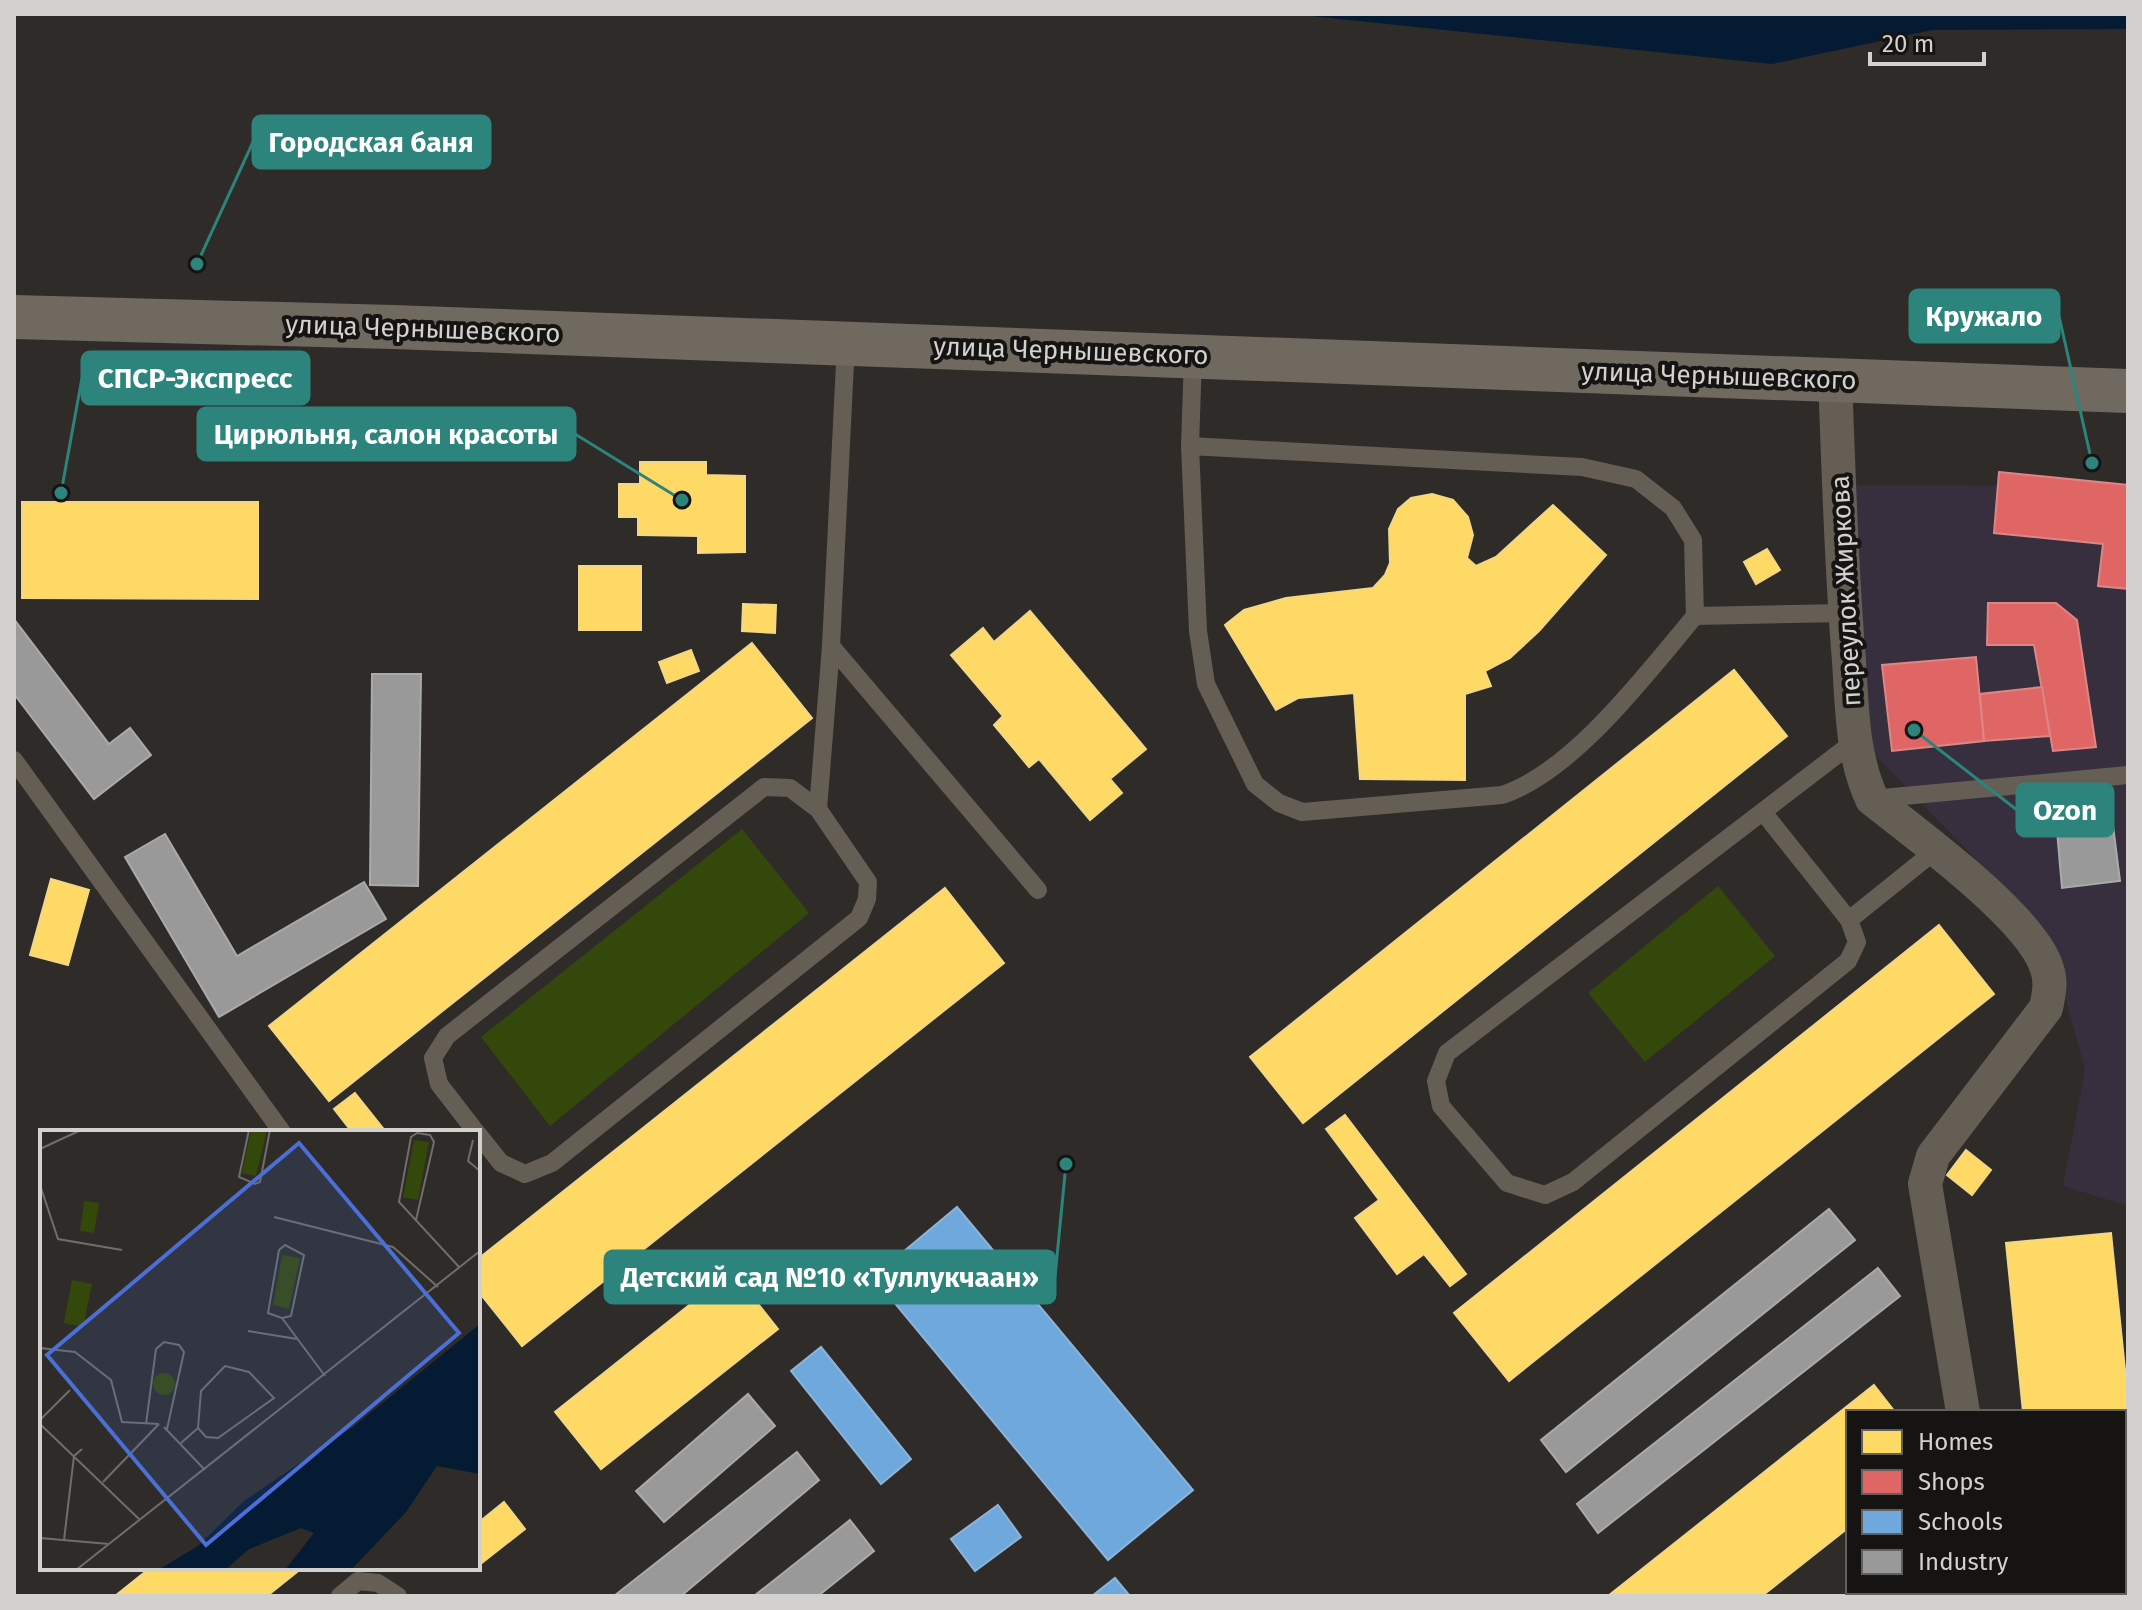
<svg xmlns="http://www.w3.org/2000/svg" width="2142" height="1610" viewBox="0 0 2142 1610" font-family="'Fira Sans',sans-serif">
  <rect width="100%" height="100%" fill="#2e2b29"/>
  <!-- commercial -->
  <polygon fill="#372f3d" points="1841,485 2128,486 2128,1206 2063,1186 2085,1070 2048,934 1874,754"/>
  <!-- green -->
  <g fill="#35480b">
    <polygon points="742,829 809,913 550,1126 481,1037"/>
    <polygon points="1718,886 1775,956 1645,1062 1588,993"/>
  </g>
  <!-- water -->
  <polygon fill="#041b33" points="1292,14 2128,14 2128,29 1932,30 1772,64"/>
  <!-- homes -->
  <g fill="#ffd966" stroke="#f2d785" stroke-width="2">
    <polygon points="640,462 706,462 706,475 745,476 745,552 698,553 698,536 638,535 638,517 619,517 619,484 640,484"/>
    <polygon points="1432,494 1453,500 1468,517 1473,535 1467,558 1476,566 1496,557 1553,505 1606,555 1539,631 1510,658 1485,671 1491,686 1465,694 1465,780 1360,779 1354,693 1298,698 1276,710 1225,625 1244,610 1286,598 1373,588 1385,575 1390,563 1389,529 1398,509 1411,498"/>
    <polygon points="22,502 258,502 258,599 22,598"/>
    <polygon points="1767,549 1780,570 1756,584 1744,562"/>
    <rect x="579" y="566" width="62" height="64"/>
    <polygon points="743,604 776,605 775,633 742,631"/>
    <polygon points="1030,611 1146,749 1110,779 1122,793 1090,820 1039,759 1029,767 994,725 1003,716 951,655 983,628 994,642"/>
    <polygon points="752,643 812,718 329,1101 269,1026"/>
    <polygon points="691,650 699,671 667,683 659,662"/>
    <polygon points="1734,670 1787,736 1303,1123 1250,1057"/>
    <polygon points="51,879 89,890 68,965 30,955"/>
    <polygon points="945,888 1004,963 522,1346 478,1291 478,1259"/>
    <polygon points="1939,925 1994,994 1509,1381 1454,1313"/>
    <polygon points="355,1093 386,1132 352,1132 334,1109"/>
    <polygon points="1345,1115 1466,1274 1450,1286 1424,1254 1397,1274 1355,1218 1379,1200 1326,1129"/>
    <polygon points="1966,1150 1991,1170 1972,1195 1947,1175"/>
    <polygon points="2111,1233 2128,1399 2128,1460 2124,1461 2124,1412 2023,1412 2006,1243"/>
    <polygon points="732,1271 778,1329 601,1469 555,1412"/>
    <polygon points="1874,1385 1895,1412 1848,1412 1848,1528 1762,1596 1608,1596"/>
    <polygon points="504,1502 525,1529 478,1566 478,1523"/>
    <polygon points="150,1568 302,1568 267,1596 115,1596"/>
  </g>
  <!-- shops -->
  <g fill="#e06666" stroke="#dc8685" stroke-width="2">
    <polygon points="1999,472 2128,485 2128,589 2098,586 2103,544 1994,533"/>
    <polygon points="1988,603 2056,603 2077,620 2096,747 2053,751 2034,645 1987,645"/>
    <polygon points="1976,657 1984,741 1892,751 1882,665"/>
    <polygon points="2042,687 2050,736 1984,741 1980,694"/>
  </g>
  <!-- schools -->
  <g fill="#6fa8dc" stroke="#8db4d8" stroke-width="2">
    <polygon points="957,1207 1193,1490 1108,1560 873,1277"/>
    <polygon points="821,1347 911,1459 881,1484 791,1371"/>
    <polygon points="998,1505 1021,1537 975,1571 951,1539"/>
    <polygon points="1115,1578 1130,1596 1092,1596"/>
  </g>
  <!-- industry -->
  <g fill="#999" stroke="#aaaaa9" stroke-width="2">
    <polygon points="14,619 109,744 130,728 151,755 94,799 14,694"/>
    <polygon points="372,674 421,674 418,886 370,885"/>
    <polygon points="2110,802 2120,881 2062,888 2055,808"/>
    <polygon points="165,834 237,956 364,882 386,919 219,1017 125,857"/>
    <polygon points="1829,1209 1855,1240 1566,1472 1541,1440"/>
    <polygon points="1878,1268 1900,1296 1598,1533 1577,1504"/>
    <polygon points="748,1394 775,1426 664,1522 636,1491"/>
    <polygon points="797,1452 819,1480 681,1596 614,1596"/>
    <polygon points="850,1520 874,1551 818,1596 754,1596"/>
  </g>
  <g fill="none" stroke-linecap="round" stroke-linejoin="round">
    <!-- service -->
    <g stroke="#645e55" stroke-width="18">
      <polyline points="1190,446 1193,357"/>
      <path d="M1695,616L1693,540L1673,508L1636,479L1582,467L1190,446L1198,631L1206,684L1255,784L1279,803L1302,812L1502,795C1573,772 1647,673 1695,616L1845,613"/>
      <polyline points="831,646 1038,890"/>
      <polyline points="1855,741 1447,1053 1436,1081 1441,1106 1507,1183 1545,1195 1573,1182 1848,961 1857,942 1849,920 1936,850"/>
      <polyline points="14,760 282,1132"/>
      <polyline points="1872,799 2128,775"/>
      <polyline points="818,809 831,646 846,343"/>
      <polyline points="1763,812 1849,920"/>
      <polyline points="476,1132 439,1084 433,1058 447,1036 764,787 790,788 818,809 868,882 867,899 859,918 552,1163 525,1174 501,1163 478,1134"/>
      <polyline points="340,1596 358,1581 378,1583 398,1596"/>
    </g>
    <!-- minor -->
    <g stroke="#645e55" stroke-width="34">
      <path d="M1835,380C1839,474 1841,568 1849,661C1852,708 1852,756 1872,799C1916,834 2029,916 2046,966C2052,981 2049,993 2046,1008L1933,1156L1925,1184L1963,1412"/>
      <polyline points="2068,1592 2073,1596"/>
    </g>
    <!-- secondary -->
    <polyline stroke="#6f695f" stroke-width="44" points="14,317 393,327 2128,391"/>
  </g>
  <g text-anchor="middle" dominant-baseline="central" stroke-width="8" stroke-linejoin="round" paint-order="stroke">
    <!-- street labels -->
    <g font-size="26" fill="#d3d1ce" stroke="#161413">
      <text transform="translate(423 329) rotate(2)">улица Чернышевского</text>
      <text transform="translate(1071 351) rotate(2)">улица Чернышевского</text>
      <text transform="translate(1719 376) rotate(2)">улица Чернышевского</text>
      <text transform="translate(1846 591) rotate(-93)">переулок Жиркова</text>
    </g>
  </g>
  <!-- overview -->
  <g transform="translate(40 1130)">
    <rect width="440" height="440" fill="#2e2b29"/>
    <path d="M211,0H227L216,46L202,43ZM374,10L389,12L378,70L363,67ZM44,71L59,73L54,103L40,101ZM242,125L260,128L249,179L233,175ZM32,150L52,154L43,197L24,193ZM113 254a11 11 0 1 1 22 0a11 11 0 1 1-22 0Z" fill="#35480b"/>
    <path d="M440,194V344L397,336L366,382L311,440H245L274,403L261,398L209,419L185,440H118L158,416L204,371L313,297Z" fill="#041b33"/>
    <path fill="none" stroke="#706d6b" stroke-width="2" d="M209,0L199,47L215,54L220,52L230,0M433,10L428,31L440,41M0,19L41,0M0,55L18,109L82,120M234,87L353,117L398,157M376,90L394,12L390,5L377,3L371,7L359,72L420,138M242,188L251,186L264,125L245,115L239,120L228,183L242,188L285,246M208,201L257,209M0,218L35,222L71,250L82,292L119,294M0,290L30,260M0,294L100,390M106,294L116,219L124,212L139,215L144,222L127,299M124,297L165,340M141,313L158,298L161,261L185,236L209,242L234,268L178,308L166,307L158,298M63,352L119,294M0,408L69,414M24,410L34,326L42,319M36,440L440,121"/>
    <path fill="#4a6fd6" fill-opacity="0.15" stroke="#4a6fd6" stroke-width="4" d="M259,13L419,203L166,415L7,225Z"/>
    <rect width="440" height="440" fill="none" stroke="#d3d1ce" stroke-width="4"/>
  </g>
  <!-- callouts -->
  <path fill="none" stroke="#2c847c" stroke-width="3" d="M197 264L253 142M2092 463L2059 316M61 493L82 378M682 500L575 434M1914 730L2017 810M1066 1164L1055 1277"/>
  <g fill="#2c847c" stroke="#161413" stroke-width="3">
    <circle cx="197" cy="264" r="8"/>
    <circle cx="2092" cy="463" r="8"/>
    <circle cx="61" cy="493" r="8"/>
    <circle cx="682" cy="500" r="8"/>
    <circle cx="1914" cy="730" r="8"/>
    <circle cx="1066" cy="1164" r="8"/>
  </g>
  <g fill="#2c847c" stroke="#2c847c" stroke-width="3">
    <rect x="253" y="116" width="237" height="52" rx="8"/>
    <rect x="1910" y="290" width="149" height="52" rx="8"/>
    <rect x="82" y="352" width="227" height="52" rx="8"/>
    <rect x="198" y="408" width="377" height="52" rx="8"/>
    <rect x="2017" y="784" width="96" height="52" rx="8"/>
    <rect x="605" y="1251" width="450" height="52" rx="8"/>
  </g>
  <g font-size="28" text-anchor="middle" font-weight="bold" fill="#fff">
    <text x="371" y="152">Городская баня</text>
    <text x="1984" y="326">Кружало</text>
    <text x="195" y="388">СПСР-Экспресс</text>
    <text x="386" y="444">Цирюльня, салон красоты</text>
    <text x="2065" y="820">Ozon</text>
    <text x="830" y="1287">Детский сад №10 «Туллукчаан»</text>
  </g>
  <!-- border -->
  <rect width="2142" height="1610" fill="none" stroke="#d3d1ce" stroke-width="32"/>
  <!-- legend -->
  <rect x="1846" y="1410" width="280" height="184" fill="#161413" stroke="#62605e" stroke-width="2"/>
  <rect x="1862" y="1430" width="40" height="24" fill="#ffd966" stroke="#62605e" stroke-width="2"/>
  <text x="1918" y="1450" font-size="24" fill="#d3d1ce">Homes</text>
  <rect x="1862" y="1470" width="40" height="24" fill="#e06666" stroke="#62605e" stroke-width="2"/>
  <text x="1918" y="1490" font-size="24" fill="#d3d1ce">Shops</text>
  <rect x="1862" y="1510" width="40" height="24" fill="#6fa8dc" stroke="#62605e" stroke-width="2"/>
  <text x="1918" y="1530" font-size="24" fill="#d3d1ce">Schools</text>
  <rect x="1862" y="1550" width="40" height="24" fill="#999999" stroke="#62605e" stroke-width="2"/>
  <text x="1918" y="1570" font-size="24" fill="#d3d1ce">Industry</text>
  <!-- scale -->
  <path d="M1870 52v12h114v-12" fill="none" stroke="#d3d1ce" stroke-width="4"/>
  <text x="1882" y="52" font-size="24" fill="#d3d1ce" stroke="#161413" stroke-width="6" paint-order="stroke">20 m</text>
</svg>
